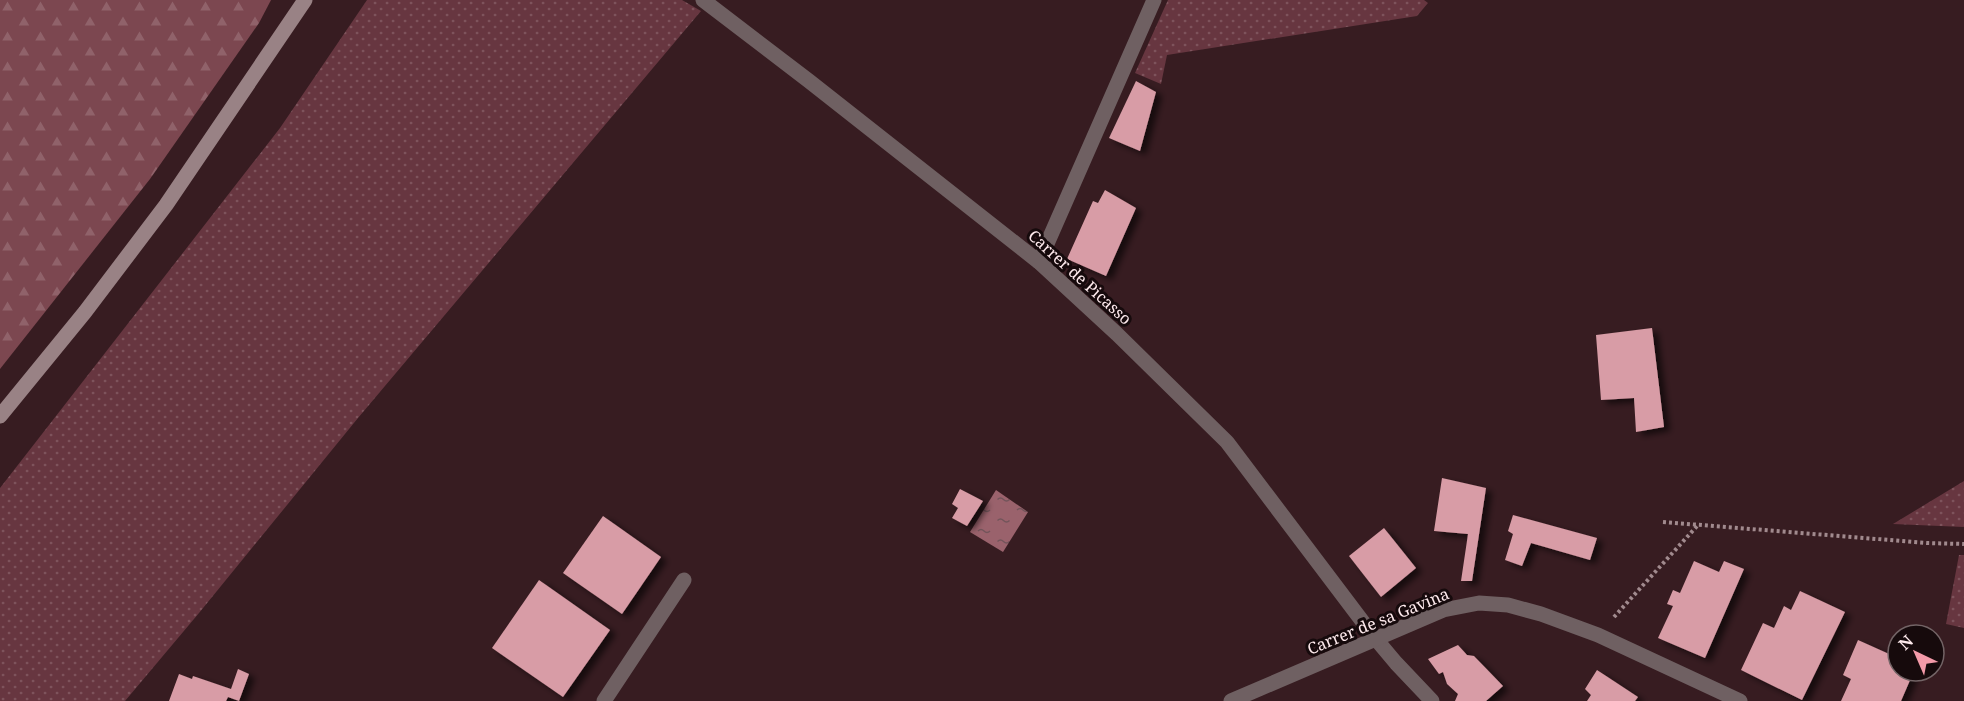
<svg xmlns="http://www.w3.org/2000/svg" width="1964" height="701" viewBox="0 0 1964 701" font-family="'Noto Serif',serif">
  <defs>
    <pattern id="grass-dots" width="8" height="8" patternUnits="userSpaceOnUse" patternTransform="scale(1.5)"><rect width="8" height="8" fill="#673640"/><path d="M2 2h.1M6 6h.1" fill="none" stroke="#7e535c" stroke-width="1.8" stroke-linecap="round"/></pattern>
    <pattern id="forest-firs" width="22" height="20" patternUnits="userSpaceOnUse" patternTransform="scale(1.5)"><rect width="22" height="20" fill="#7c4750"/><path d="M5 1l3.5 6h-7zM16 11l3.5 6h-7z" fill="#90626a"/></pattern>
    <pattern id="water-ripples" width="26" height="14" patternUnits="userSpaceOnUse" patternTransform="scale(1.5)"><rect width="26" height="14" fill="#9a626c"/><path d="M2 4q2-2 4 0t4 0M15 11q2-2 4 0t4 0" fill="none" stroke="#73545a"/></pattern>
    <filter id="shadow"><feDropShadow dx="6" dy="4" stdDeviation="3" flood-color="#0009"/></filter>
  </defs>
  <rect width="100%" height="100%" fill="#371c21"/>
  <!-- grass -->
  <g fill="url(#grass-dots)">
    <polygon points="367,0 682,0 701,11 358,418 199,613 125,701 0,701 0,488 280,128"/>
    <polygon points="1168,0 1424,0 1428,3 1417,16 1167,55 1161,84 1135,73"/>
    <polygon points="1964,481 1964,527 1893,524"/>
    <polygon points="1959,555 1964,555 1964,628 1946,624"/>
  </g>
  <!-- forest -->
  <polygon fill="url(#forest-firs)" points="0,0 271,0 259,23 150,179 0,369"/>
  <!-- water -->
  <polygon fill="url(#water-ripples)" points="996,490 1028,512 1003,552 970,532"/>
  <!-- building -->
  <g fill="#d89ca6" filter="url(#shadow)">
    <polygon points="1136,81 1156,92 1140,151 1109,138"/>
    <polygon points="1105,190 1136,208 1106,276 1067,259 1093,201 1098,203"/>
    <polygon points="1652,328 1664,427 1636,432 1634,398 1601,400 1596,335"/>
    <polygon points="1442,478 1486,488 1472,581 1461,581 1468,534 1434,531"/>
    <polygon points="960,489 983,501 967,526 952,518 958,508 952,504"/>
    <polygon points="1513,515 1597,538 1590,560 1531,543 1522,566 1505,560 1513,534 1508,531"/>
    <polygon points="603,516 661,557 622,614 563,573"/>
    <polygon points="1384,528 1416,568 1381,597 1349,556"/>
    <polygon points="1694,561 1719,572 1724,561 1744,569 1705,658 1658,638 1673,606 1667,604 1673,590 1680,593"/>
    <polygon points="539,580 610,630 563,697 492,648"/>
    <polygon points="1800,591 1845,612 1802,700 1741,670 1763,623 1774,628 1784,606 1791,610"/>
    <polygon points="1858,640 1898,658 1898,671 1914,671 1901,701 1841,701 1851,679 1843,675"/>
    <polygon points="1458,645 1467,655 1474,656 1503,686 1486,701 1455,701 1458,694 1447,684 1443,672 1439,674 1428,659"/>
    <polygon points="238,669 249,674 239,701 228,697 226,701 169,701 179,674 192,679 193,676 231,689"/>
    <polygon points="1597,670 1638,697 1635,701 1587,701 1591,695 1585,689"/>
  </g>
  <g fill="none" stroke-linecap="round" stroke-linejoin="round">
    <!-- path -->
    <g stroke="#a18a8e" stroke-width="4" stroke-dasharray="3 3" stroke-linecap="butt">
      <polyline points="1663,522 1927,543 1964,544"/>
      <polyline points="1614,617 1698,525"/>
    </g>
    <!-- service -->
    <g stroke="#6f6062" stroke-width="15">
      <polyline points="1039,262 1154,0"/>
      <polyline points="1375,638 1396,663 1432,701"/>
    </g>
    <!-- minor -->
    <g stroke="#6f6062" stroke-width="15">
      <polyline points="703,0 809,81 1039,262 1117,334 1227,442 1375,638"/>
      <polyline points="604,701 684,580"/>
      <polyline points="1231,701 1443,610 1479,603 1508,605 1541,614 1598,635 1740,701"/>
    </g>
    <!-- secondary -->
    <polyline stroke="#998285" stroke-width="15" points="0,416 85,312 166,205 305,0"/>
  </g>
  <g text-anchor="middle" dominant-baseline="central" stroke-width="6" stroke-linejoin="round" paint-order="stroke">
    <!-- street labels -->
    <g font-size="16" fill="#feeaed" stroke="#160a0c">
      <text transform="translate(1080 277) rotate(42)">Carrer de Picasso</text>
      <text transform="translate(1378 621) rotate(-22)">Carrer de sa Gavina</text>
    </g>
  </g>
  <!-- north arrow -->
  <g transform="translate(1916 653) rotate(316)"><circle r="28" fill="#160a0c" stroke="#736466" stroke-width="1.5"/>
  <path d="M0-4.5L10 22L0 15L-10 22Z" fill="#f39aa9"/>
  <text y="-9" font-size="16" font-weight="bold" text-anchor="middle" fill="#feeaed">N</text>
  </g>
</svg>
